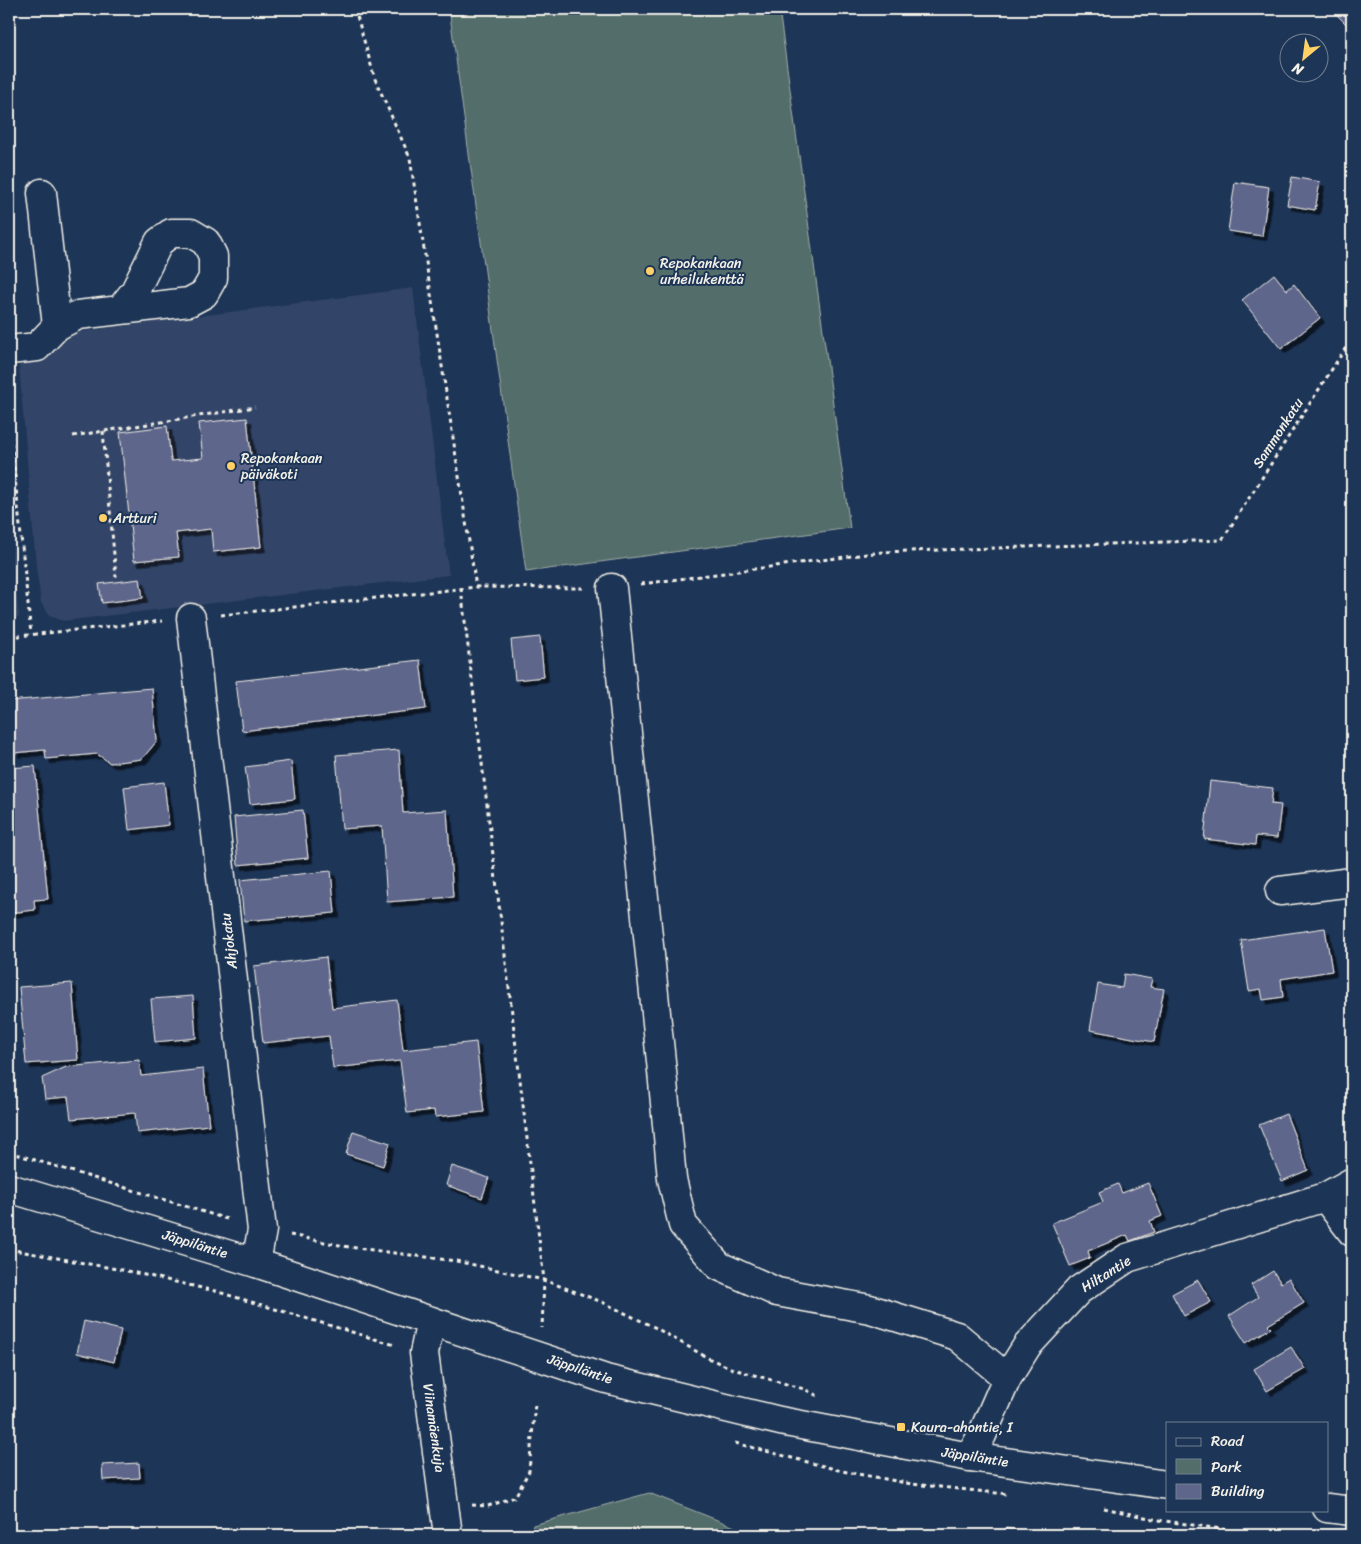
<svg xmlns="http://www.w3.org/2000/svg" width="1361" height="1544" viewBox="0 0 1361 1544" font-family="Sriracha,sans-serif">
  <defs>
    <filter id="shadow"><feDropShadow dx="4.5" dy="4.5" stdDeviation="0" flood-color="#0009"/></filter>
  </defs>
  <rect width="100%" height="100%" fill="#1d3557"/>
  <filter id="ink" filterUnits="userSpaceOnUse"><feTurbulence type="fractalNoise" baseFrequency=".02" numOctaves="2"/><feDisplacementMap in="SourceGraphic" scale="10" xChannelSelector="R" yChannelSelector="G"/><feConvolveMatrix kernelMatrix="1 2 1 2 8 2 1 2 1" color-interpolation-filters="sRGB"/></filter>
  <g filter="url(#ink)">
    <!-- built -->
    <g fill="#314467">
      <polygon points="413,288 449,575 63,621 50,616 41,603 36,566 19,366 39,357 77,332"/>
      <polygon points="9,512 19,617 9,619"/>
    </g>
    <!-- green -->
    <g fill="#536d6a" stroke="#a4afa9">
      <polygon points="497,9 779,9 850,528 526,572 450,15"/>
      <polygon points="649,1493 755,1535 529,1535 533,1525"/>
    </g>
    <!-- building -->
    <g fill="#5f668c" stroke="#f4f1e8" filter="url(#shadow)">
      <polygon points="1333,9 1352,9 1352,30 1332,10"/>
      <polygon points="1292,177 1320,182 1315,210 1287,205"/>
      <polygon points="1235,182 1269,187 1262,236 1228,231"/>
      <polygon points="1274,274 1287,290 1294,284 1320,318 1281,349 1242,300"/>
      <polygon points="247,418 261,547 213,552 211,529 176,533 179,557 134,561 120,432 167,426 171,461 203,458 199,423"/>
      <polygon points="140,579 143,598 102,603 99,584"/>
      <polygon points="540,637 544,677 515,680 511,640"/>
      <polygon points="420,660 426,709 242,731 236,681"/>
      <polygon points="152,688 157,741 142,759 110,763 97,754 46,759 45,750 14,753 14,747 9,748 9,701"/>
      <polygon points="399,750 403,813 447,810 453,897 387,902 382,826 342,829 336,755"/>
      <polygon points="291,761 295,799 250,804 245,767"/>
      <polygon points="35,766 48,899 34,900 35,910 9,913 9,768"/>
      <polygon points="1210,781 1273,788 1271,804 1281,805 1277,838 1256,836 1255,845 1204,839"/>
      <polygon points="164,782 169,825 129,830 124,787"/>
      <polygon points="303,810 308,858 238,865 234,817"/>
      <polygon points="331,871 335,913 244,921 240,880"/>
      <polygon points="1325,928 1332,971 1281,979 1283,997 1263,1000 1261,989 1249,991 1241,940"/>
      <polygon points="326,957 332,1008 397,1000 403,1050 476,1042 484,1112 435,1117 434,1110 407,1113 400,1061 333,1068 329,1036 263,1043 254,966"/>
      <polygon points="1124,974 1152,979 1150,987 1164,989 1154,1042 1090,1030 1098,984 1122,988"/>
      <polygon points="72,983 78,1060 26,1064 19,987"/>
      <polygon points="193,996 196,1038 155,1042 151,999"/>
      <polygon points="139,1060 141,1076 203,1069 209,1125 137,1133 135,1113 71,1119 68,1097 45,1099 42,1078 66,1067"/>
      <polygon points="1286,1114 1308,1170 1282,1181 1259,1125"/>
      <polygon points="353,1131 390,1143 383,1166 346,1154"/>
      <polygon points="452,1166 489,1178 482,1198 446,1185"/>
      <polygon points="1148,1183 1162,1216 1150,1221 1154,1232 1130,1241 1127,1235 1088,1251 1090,1258 1070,1266 1052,1223 1103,1202 1099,1192 1118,1184 1122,1193"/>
      <polygon points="1273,1271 1281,1283 1289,1278 1304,1303 1268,1325 1271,1328 1246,1343 1229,1316 1258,1297 1251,1285"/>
      <polygon points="1198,1280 1211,1302 1184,1316 1172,1294"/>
      <polygon points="84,1321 121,1330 114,1362 77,1353"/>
      <polygon points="1291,1347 1305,1369 1267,1391 1254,1369"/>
      <polygon points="1351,1373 1352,1374 1352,1398 1347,1397"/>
      <polygon points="139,1463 140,1478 103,1480 102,1465"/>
      <polygon points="1005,1528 1044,1534 1044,1535 1004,1535"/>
    </g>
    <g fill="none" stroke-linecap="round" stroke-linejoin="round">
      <!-- minor casing -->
      <g stroke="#f4f1e8" stroke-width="31">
        <g id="minor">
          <polyline points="42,193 57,326"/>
          <polyline points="9,350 37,347 57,326 78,315 189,302 204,294 213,278 213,256 206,242 191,233 171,233 159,242 135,291 120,310"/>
          <polyline points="612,588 662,1071 672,1179 683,1225 719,1266 777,1292 870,1309 957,1336 1007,1378"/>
          <polyline points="191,618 262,1230 256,1263"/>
          <polyline points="1280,891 1352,882"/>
          <polyline points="1325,1197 1352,1232"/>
          <polyline points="431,1321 424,1353 448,1535"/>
          <polyline points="970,1457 982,1435 1007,1378 1027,1346 1079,1290 1127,1258 1325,1197 1352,1182"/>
        </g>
      </g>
      <!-- major casing -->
      <g stroke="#f4f1e8" stroke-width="31">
        <g id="major">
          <polyline points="9,1188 256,1263 606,1379 780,1421 970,1457 1167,1485"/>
          <polyline points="1327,1508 1352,1511"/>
        </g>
      </g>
      <!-- path -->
      <g stroke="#f4f1e8" stroke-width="3" stroke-dasharray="4 4" stroke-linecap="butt">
        <polyline points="355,9 375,79 410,158 476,587"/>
        <polyline points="9,419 31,634"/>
        <polyline points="103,431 116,577"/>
        <polyline points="73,436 255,407"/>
        <polyline points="641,584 882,552 1222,540 1352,338"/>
        <polyline points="461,588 544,1280 542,1328"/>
        <polyline points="221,615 476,587 583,588"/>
        <polyline points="9,637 162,621"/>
        <polyline points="9,1152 230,1220"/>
        <polyline points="290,1235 349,1247 456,1261 544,1280 602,1302 656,1328 708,1358 733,1369 804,1389 820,1397"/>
        <polyline points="9,1249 127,1271 215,1291 395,1345"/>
        <polyline points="735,1443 842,1471 912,1484 1006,1494"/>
        <polyline points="472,1505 488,1506 515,1497 529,1471 535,1403"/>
        <polyline points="1104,1508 1158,1520 1263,1535"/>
      </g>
      <!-- minor -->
      <use href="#minor" stroke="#1d3557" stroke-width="28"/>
      <!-- major -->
      <use href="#major" stroke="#1d3557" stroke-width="28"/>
    </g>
  </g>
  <!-- markers -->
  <g fill="#ffd166" stroke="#1d3557" stroke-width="2">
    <circle cx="650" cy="271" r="5"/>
    <circle cx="231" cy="466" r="5"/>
    <circle cx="103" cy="518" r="5"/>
    <rect x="896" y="1422" width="10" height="10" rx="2.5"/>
  </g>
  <g text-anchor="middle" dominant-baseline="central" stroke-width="4" stroke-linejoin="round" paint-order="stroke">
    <!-- poi labels -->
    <g font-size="14" fill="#f4f1e8" stroke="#1d3557" text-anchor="start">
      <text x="660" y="263">Repokankaan<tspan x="660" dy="16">urheilukenttä</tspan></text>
      <text x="241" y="458">Repokankaan<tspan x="241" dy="16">päiväkoti</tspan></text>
      <text x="113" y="518">Artturi</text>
      <text x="911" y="1427">Kaura-ahontie, I</text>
    </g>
    <!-- street labels -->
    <g font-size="14" fill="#f4f1e8" stroke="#1d3557">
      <text transform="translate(1278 433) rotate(-57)">Sammonkatu</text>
      <text transform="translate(229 941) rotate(-97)">Ahjokatu</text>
      <text transform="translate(195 1244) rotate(17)">Jäppiläntie</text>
      <text transform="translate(1106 1274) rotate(-32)">Hiltantie</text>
      <text transform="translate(580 1369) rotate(18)">Jäppiläntie</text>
      <text transform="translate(434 1428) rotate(82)">Viinamäenkuja</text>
      <text transform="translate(975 1457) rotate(9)">Jäppiläntie</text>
    </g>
  </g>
  <!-- margin -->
  <rect width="1361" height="1544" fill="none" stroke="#1d3557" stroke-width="30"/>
  <rect x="15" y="15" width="1331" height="1514" fill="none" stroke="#f4f1e8" stroke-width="2" filter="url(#ink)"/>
  <!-- legend -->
  <rect x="1166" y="1422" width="162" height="90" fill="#1d3557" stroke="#738091"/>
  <rect x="1176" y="1438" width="25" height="8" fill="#1d3557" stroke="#738091"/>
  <text x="1211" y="1446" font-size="15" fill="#f4f1e8">Road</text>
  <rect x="1176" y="1459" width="25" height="15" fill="#536d6a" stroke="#738091"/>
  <text x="1211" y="1472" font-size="15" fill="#f4f1e8">Park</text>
  <rect x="1176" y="1484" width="25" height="15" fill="#5f668c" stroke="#738091"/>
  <text x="1211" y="1496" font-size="15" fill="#f4f1e8">Building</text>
  <!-- north arrow -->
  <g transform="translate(1304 58) rotate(209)"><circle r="24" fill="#1d3557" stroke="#738091"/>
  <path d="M0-4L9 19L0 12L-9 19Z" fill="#ffd166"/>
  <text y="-8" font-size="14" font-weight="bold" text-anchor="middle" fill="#f4f1e8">N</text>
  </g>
</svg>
